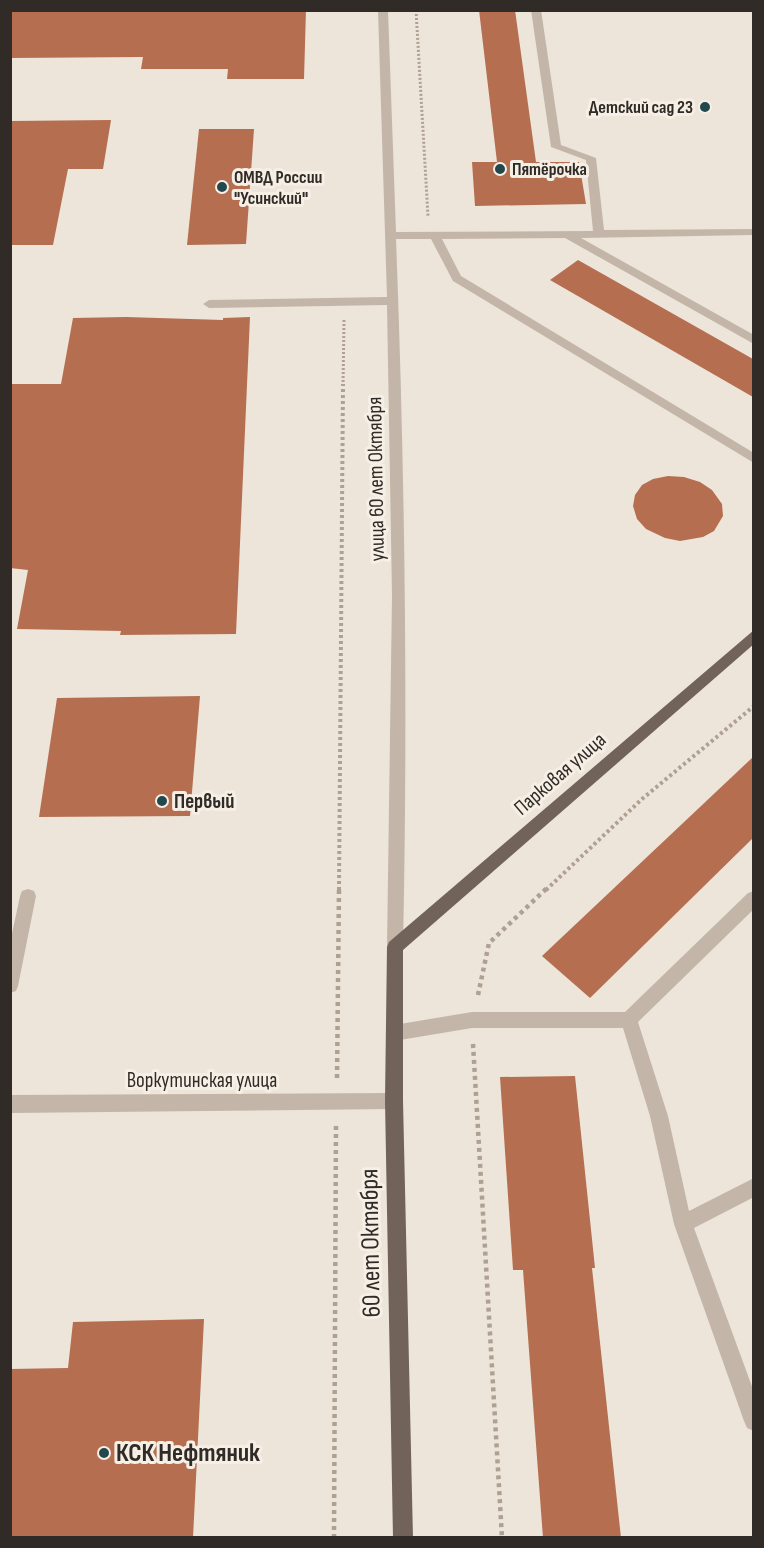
<svg xmlns="http://www.w3.org/2000/svg" width="764" height="1548" viewBox="0 0 764 1548" font-family="'Sofia Sans Condensed',sans-serif">
  <rect width="100%" height="100%" fill="#ede5da"/>
  <!-- building -->
  <g fill="#b56f50">
    <polygon points="10,10 306,10 304,79 227,79 228,69 141,69 143,57 10,58"/>
    <polygon points="479,10 515,10 536,162 579,162 586,204 475,206 472,162 497,162"/>
    <polygon points="111,120 103,169 68,169 53,245 10,245 10,121"/>
    <polygon points="199,129 254,129 246,244 187,245"/>
    <polygon points="578,260 753,359 753,397 550,280"/>
    <polygon points="126,317 223,320 223,318 250,317 236,634 120,635 121,631 17,629 28,570 10,568 10,384 61,384 73,318"/>
    <polygon points="668,476 684,477 700,482 712,490 722,504 723,516 714,531 703,537 680,541 665,538 646,529 637,519 633,506 635,495 642,485 653,479"/>
    <polygon points="200,696 190,816 39,817 57,698"/>
    <polygon points="753,757 753,838 590,998 542,956"/>
    <polygon points="575,1076 595,1268 592,1268 621,1538 543,1538 523,1270 513,1270 500,1077"/>
    <polygon points="204,1319 193,1538 10,1538 10,1369 68,1368 73,1322"/>
  </g>
  <g fill="none" stroke-linecap="round" stroke-linejoin="round">
    <!-- path-far2 -->
    <g stroke="#afa092" stroke-width="3" stroke-dasharray="2 2" stroke-linecap="butt">
      <polyline points="416,10 428,216"/>
      <polyline points="343,386 344,320"/>
    </g>
    <!-- path-far1 -->
    <g stroke="#afa092" stroke-width="4" stroke-dasharray="3 3" stroke-linecap="butt">
      <polyline points="339,890 343,384"/>
      <polyline points="546,890 642,799 754,706"/>
    </g>
    <!-- path -->
    <g stroke="#afa092" stroke-width="4.5" stroke-dasharray="4 4" stroke-linecap="butt">
      <polyline points="478,995 489,943 547,888"/>
      <polyline points="473,1044 502,1538"/>
      <polyline points="337,1078 339,888"/>
      <polyline points="334,1538 336,1124"/>
    </g>
    <!-- minor -->
    <g fill="#c3b6a8" fill-rule="evenodd">
      <path d="M378,10H388L396,232L593,231L586,160L551,147L531,10H541L561,145L596,158L604,230L754,229V235L581,238L754,335V344L565,238L442,239L461,276L754,453V463L453,281L431,239H396C405,474 408,711 403,947L401,952L395,954L389,952L387,947L392,596L387,305L209,308L203,304L209,300L387,297Z"/>
      <polygon points="28,889 34,891 36,896 18,986 16,991 10,993 10,943 20,896 22,891"/>
      <polygon points="754,891 754,909 638,1022 668,1116 689,1211 754,1178 754,1197 694,1228 754,1392 754,1431 747,1428 744,1421 674,1224 650,1116 623,1028 472,1028 394,1041 388,1039 386,1033 388,1027 394,1025 472,1012 625,1012 748,893"/>
      <polygon points="394,1093 400,1095 403,1101 400,1107 394,1109 10,1113 10,1095"/>
    </g>
    <!-- major -->
    <polygon fill="#71635a" fill-rule="evenodd" points="754,630 754,644 403,950 403,1101 413,1538 393,1538 385,1101 387,947 389,942"/>
  </g>
  <!-- markers -->
  <g fill="#22474d" stroke="#f6efe5" stroke-width="2">
    <circle cx="705" cy="107" r="6"/>
    <circle cx="500" cy="169" r="6"/>
    <circle cx="222" cy="187" r="6"/>
    <circle cx="162" cy="801" r="6"/>
    <circle cx="104" cy="1453" r="6"/>
  </g>
  <g text-anchor="middle" dominant-baseline="central" stroke-width="6" stroke-linejoin="round" paint-order="stroke">
    <!-- far-poi labels -->
    <g font-size="18" font-weight="bold" fill="#312b27" stroke="#f6efe5" text-anchor="start">
      <text x="693" y="107" text-anchor="end">Детский сад 23</text>
      <text x="512" y="169">Пятёрочка</text>
      <text x="234" y="177">ОМВД России<tspan x="234" dy="21">"Усинский"</tspan></text>
    </g>
    <!-- street labels -->
    <g font-size="21" fill="#312b27" stroke="#f6efe5">
      <text transform="translate(376 479) rotate(-91)">улица 60 лет Октября</text>
      <text transform="translate(560 774) rotate(-41)">Парковая улица</text>
      <text x="202" y="1080">Воркутинская улица</text>
    </g>
    <!-- poi labels -->
    <g font-size="21" font-weight="bold" fill="#312b27" stroke="#f6efe5" text-anchor="start">
      <text x="174" y="801">Первый</text>
    </g>
    <!-- near-street labels -->
    <g font-size="26" fill="#312b27" stroke="#f6efe5">
      <text transform="translate(371 1243) rotate(-91)">60 лет Октября</text>
    </g>
    <!-- near-poi labels -->
    <g font-size="26" font-weight="bold" fill="#312b27" stroke="#f6efe5" text-anchor="start">
      <text x="116" y="1453">КСК Нефтяник</text>
    </g>
  </g>
  <!-- border -->
  <rect width="764" height="1548" fill="none" stroke="#312b27" stroke-width="24"/>
</svg>
